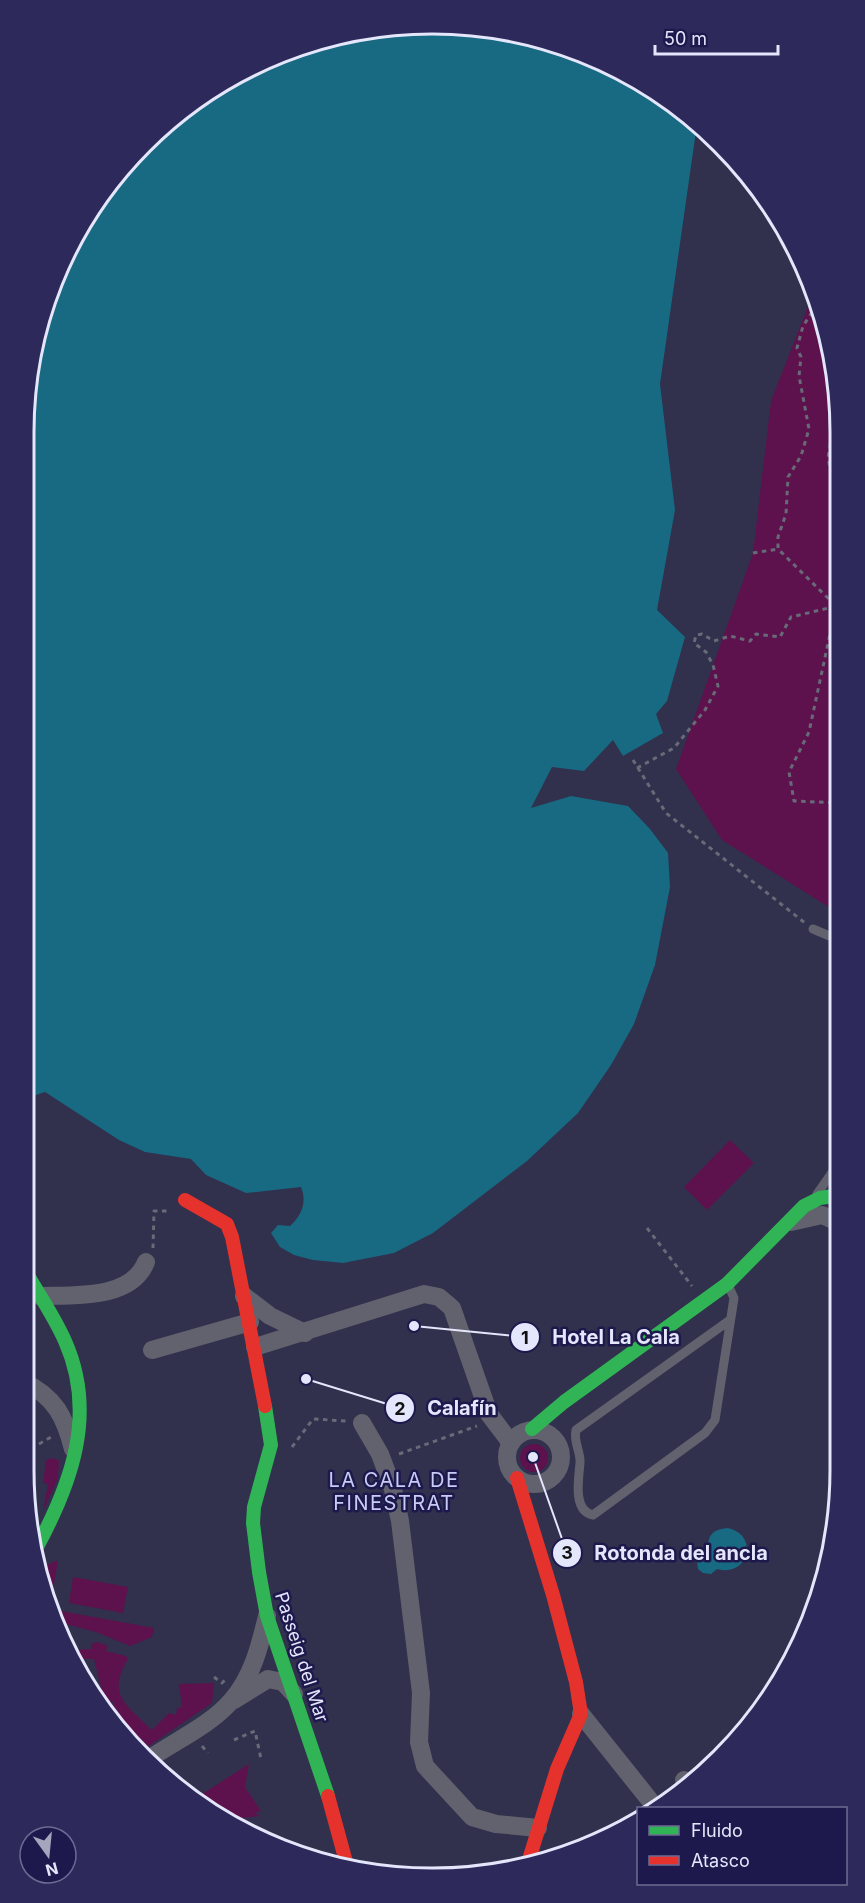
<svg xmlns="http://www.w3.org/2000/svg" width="865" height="1903" viewBox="0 0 865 1903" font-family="Inter,sans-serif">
  <rect width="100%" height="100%" fill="#31304d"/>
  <!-- green -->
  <g fill="#5d124e">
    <polygon points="814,291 837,379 839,911 824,904 722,840 676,769 753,553 771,401"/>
    <polygon points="730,1140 754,1163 707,1210 684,1187"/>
    <circle cx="534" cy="1458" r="14"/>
    <polygon points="50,1458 59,1460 58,1478 43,1511 48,1484 43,1483 46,1461"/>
    <polygon points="58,1560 50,1609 154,1628 152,1637 130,1646 96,1632 54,1621 46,1602 40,1568"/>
    <polygon points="73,1577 128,1587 123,1613 69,1603"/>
    <path d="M98,1642L108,1646L106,1651L126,1656L128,1659C106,1695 127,1705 152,1730L169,1713L176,1715L177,1708L182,1707L179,1684L214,1683L212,1703L140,1752L119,1731L113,1702L105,1704L94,1659H72L70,1650L91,1649V1644Z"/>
    <polygon points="249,1764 245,1787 261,1811 255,1813 260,1816 234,1819 233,1826 196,1798"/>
  </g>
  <!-- water -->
  <g fill="#186982">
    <path d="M432,24L512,32L589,55L681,108L697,124L660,384L675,510L657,610L685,637L667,701L656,714L663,733L623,756L613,740L584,771L552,767L531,808L571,796L628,806L650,829L668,853L670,887L655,965L634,1024L611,1065L578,1113L527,1161L433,1233L394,1253L343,1263L313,1260L294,1255L280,1247L271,1233L278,1225L290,1226C302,1215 307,1202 301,1187L246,1193L206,1175L191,1159L145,1152L119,1140L45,1092L24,1099V432C27,406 26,377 32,351C71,188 188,71 351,32C377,26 406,27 432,24Z"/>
    <path d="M727,1528C760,1534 749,1578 717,1569L711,1574L703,1573L698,1569L697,1562C699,1559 701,1557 704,1554C712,1543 703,1531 727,1528Z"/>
  </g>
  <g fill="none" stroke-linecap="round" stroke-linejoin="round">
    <!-- path -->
    <g stroke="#696a78" stroke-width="3" stroke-dasharray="4.5 4.5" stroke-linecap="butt">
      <polyline points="815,295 815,308 803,326 797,348 801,357 799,376 809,429 801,456 788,477 786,514 778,537 778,549 836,606 809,732 789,772 794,801 839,803"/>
      <polyline points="838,399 828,458 838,505"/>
      <polyline points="753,553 778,549"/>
      <polyline points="633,760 666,813 805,923"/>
      <polyline points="637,768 674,748 705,710 718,686 713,665 706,652 694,643 696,635 702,634 714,641 730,636 750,641 756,634 780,637 791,617 837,606"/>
      <polyline points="647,1228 692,1286"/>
      <polyline points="153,1248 154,1211 167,1211"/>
      <polyline points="39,1444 53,1436"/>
      <polyline points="292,1447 313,1419 346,1421"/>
      <polyline points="399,1454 477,1426"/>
      <polyline points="214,1677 222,1683 225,1680"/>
      <polyline points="234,1740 255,1731 261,1759"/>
      <polyline points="202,1746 208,1753"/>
    </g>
    <!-- lane -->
    <g stroke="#61626e" stroke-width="9">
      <polyline points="813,929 839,940"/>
      <polyline points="817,1194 840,1161"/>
      <path d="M729,1287L734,1298L715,1420L705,1433L593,1515C572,1511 579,1477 580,1463C581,1452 573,1442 576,1430L730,1320"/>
    </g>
    <!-- street -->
    <g stroke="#61626e" stroke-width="18">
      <polyline points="791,1222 822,1215 840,1223"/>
      <path d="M39,1296C74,1295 131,1300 146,1262"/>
      <polyline points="244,1296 270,1316 305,1333"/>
      <polyline points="255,1347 424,1294 439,1297 452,1308 489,1414 511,1443"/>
      <polyline points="152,1350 250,1322"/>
      <path d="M24,1382C55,1397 65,1417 73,1449"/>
      <polyline points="362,1423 380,1454 393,1489 400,1521 421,1693 419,1742 425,1766 472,1817 496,1824 538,1828"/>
      <circle cx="534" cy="1457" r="27"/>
      <polyline points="234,1700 268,1679 283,1682 294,1694"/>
      <polyline points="581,1714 656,1808"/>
      <path d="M149,1759C175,1741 211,1725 232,1700C252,1677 260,1646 267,1616"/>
      <polyline points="684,1780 687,1783"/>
    </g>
    <!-- fast -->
    <g stroke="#30b455" stroke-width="14">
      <path d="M24,1269C38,1293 54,1316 65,1341C97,1413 72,1482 37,1547"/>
      <polyline points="265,1406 271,1445 254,1507 253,1523 259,1572 267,1616 328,1796"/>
      <polyline points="532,1429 564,1402 727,1284 804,1206 820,1198 840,1195"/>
    </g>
    <!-- jam -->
    <g stroke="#e5322d" stroke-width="14">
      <polyline points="185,1200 227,1224 232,1237 265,1406"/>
      <polyline points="517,1478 553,1595 576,1682 581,1714 557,1769 527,1866"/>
      <polyline points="328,1796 348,1869"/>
    </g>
  </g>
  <g text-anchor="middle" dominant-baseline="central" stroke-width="5" stroke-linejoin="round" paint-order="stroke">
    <!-- street labels -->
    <g font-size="18" fill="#e4e6fb" stroke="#1d194d">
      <text transform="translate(302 1657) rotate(72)">Passeig del Mar</text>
    </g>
    <!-- neighbourhood labels -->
    <g font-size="20" letter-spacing="1.5" fill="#c8cbf3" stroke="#1d194d">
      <text x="394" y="1480">LA CALA DE<tspan x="394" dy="23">FINESTRAT</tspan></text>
    </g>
  </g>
  <!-- crop -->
  <path d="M0 0H865V1903H0ZM432 34H432A398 398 0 0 1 830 432V1470A398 398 0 0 1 432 1868H432A398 398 0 0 1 34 1470V432A398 398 0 0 1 432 34Z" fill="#2d295b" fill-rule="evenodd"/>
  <path fill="none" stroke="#e4e6fb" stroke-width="3" d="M432 34H432A398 398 0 0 1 830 432V1470A398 398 0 0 1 432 1868H432A398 398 0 0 1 34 1470V432A398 398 0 0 1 432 34Z"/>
  <!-- callouts -->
  <path fill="none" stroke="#e4e6fb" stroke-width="2" d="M414 1326L525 1337M306 1379L400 1408M533 1457L567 1553"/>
  <g fill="#e4e6fb" stroke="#1d194d" stroke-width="2">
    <circle cx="414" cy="1326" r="6"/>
    <circle cx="306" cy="1379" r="6"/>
    <circle cx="533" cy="1457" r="6"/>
    <circle cx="525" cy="1337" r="15"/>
    <circle cx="400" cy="1408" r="15"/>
    <circle cx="567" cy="1553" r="15"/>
  </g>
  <g font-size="18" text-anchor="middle" font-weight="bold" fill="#111">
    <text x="525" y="1344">1</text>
    <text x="400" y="1415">2</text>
    <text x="567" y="1559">3</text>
  </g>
  <g font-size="20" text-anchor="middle" font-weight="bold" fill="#e4e6fb" stroke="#1d194d" stroke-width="5" stroke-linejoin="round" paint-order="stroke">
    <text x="616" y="1344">Hotel La Cala</text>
    <text x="462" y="1415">Calafín</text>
    <text x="681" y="1560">Rotonda del ancla</text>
  </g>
  <!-- legend -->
  <rect x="637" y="1807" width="210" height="78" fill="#1d194d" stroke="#6d6b93" stroke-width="1.5"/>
  <rect x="649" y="1826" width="30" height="9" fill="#30b455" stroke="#6d6b93" stroke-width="1.5"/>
  <text x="691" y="1837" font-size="18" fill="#e4e6fb">Fluido</text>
  <rect x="649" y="1856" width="30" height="9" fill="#e5322d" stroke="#6d6b93" stroke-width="1.5"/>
  <text x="691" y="1867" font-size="18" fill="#e4e6fb">Atasco</text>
  <!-- north arrow -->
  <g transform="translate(48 1855) rotate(165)"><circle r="28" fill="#1d194d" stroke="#6d6b93" stroke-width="1.5"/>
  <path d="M0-4.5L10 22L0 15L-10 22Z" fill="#a5a6be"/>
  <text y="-9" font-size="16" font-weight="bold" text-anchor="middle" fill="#e4e6fb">N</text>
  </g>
  <!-- scale -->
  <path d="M655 45v9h123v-9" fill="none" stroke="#e4e6fb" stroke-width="3"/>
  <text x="664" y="45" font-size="18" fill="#e4e6fb" stroke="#1d194d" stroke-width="4.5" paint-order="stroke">50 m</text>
</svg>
